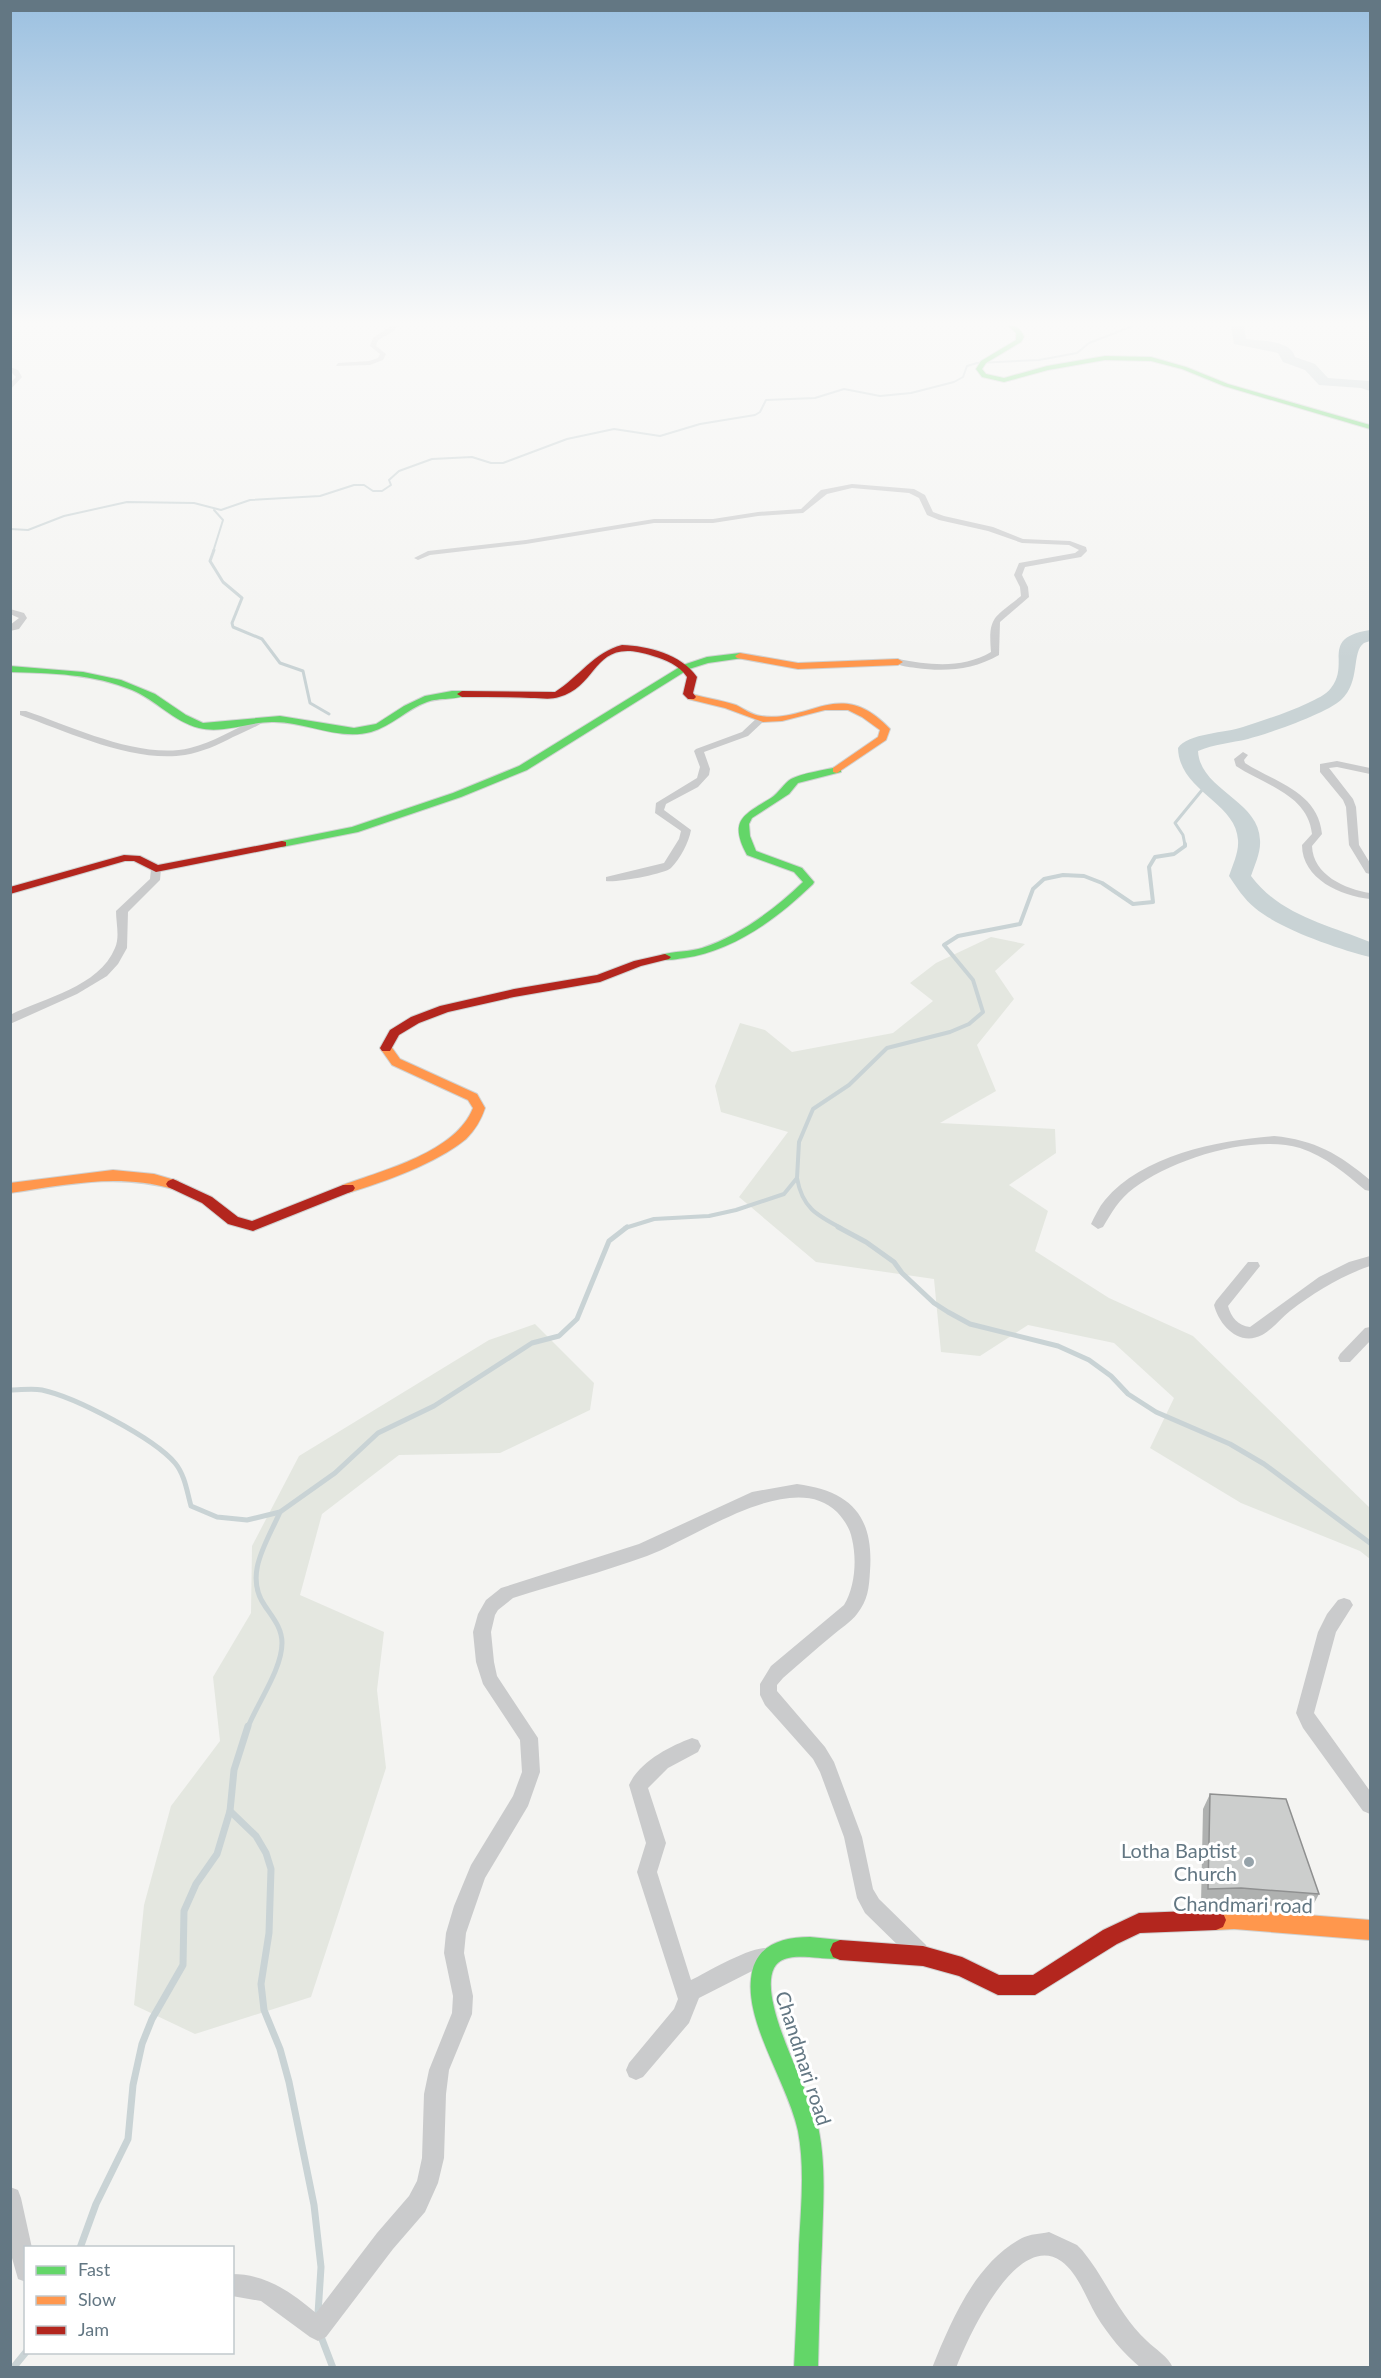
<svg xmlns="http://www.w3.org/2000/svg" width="1381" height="2378" viewBox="0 0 1381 2378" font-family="Lato,sans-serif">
  <rect width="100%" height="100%" fill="#f4f4f2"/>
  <!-- green -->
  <g fill="#e4e7e0">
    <polygon points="991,937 1025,944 995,971 1014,999 977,1045 996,1091 940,1123 1055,1129 1056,1153 1009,1185 1048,1211 1035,1251 1109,1298 1193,1336 1370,1508 1370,1559 1360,1551 1241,1503 1150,1448 1174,1398 1114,1343 1028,1325 980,1356 941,1352 934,1279 816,1262 739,1197 788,1132 721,1112 715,1086 740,1023 765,1030 792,1052 893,1033 933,1001 910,983 936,963"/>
    <polygon points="535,1324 594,1383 590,1410 500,1453 399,1455 322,1514 300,1595 384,1632 377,1690 386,1768 311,1997 195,2034 134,2005 144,1905 171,1806 220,1741 213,1677 251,1613 252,1546 299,1456 489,1340"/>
  </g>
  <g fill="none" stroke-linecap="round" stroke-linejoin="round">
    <!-- stream-far4 -->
    <g stroke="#c9d3d5" stroke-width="2">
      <polyline points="10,529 28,530 64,516 127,502 194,503 221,510 250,500 320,496 354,485 364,485 373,491 382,491 391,485 389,480 399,471 432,459 472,457 491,463 503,463 567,439 614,429 660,436 700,424 755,415 760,412 766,400 815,398 844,389 880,396 911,393 954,382 963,377 967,366 977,363 1039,360 1077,353 1089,343 1133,326"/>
      <polyline points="213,552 223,520 214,510"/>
    </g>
    <!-- stream-far3 -->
    <g stroke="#c9d3d5" stroke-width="3">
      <polyline points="214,550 210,561 223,582 242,598 232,623 233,627 262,639 280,663 303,671 310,703 329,714"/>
      <polyline points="1185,845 1183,835 1175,823 1207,784"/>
    </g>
    <!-- stream-far2 -->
    <g stroke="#c9d3d5" stroke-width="4">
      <path d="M797,1178C802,1207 816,1215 841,1228"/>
      <polyline points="625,1228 654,1219 709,1216 736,1210 784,1194 797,1178 799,1142 813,1109 849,1085 887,1048 950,1032 969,1024 983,1012 973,980 944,945 958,936 1020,924 1033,889 1044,879 1063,875 1084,876 1102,883 1133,904 1153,902 1149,867 1155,857 1174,854 1185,846 1185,844"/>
    </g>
    <!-- stream-far1 -->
    <g stroke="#c9d3d5" stroke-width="5">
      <polyline points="838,1227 866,1242 894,1262 902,1273 934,1303 948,1312 970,1324 1058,1346 1089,1360 1111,1376 1128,1394 1156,1412 1230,1444 1264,1464 1370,1543"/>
      <path d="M10,1390C21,1390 32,1388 42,1390C75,1397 154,1438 175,1463C185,1475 187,1492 191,1506L217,1517L247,1520L280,1512L335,1473L378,1433L434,1406L532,1343L559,1336L577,1319L609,1241L627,1227"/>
      <path d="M248,1727C258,1702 282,1669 282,1643C282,1628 273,1618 265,1606C243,1575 267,1542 280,1512"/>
    </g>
    <!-- stream -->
    <g stroke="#c9d3d5" stroke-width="7">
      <polyline points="248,1726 234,1770 230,1811 256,1836 266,1853 271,1869 269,1933 261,1984 264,2010 280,2049 289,2082 314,2205 321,2267 318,2314"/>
      <polyline points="80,2248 96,2204 128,2139 133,2085 142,2044 152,2019 183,1965 184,1911 196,1884 217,1854 230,1811"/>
      <polyline points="320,2334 333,2368"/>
      <polyline points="13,2368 26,2352"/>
    </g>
    <!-- river -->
    <g fill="#c9d3d5" fill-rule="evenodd">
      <path d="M1231,326H1244L1246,339C1260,341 1291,340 1295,357L1315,364L1328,378L1369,381L1370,391L1361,388L1319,385L1305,370L1283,362L1278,353L1234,344Z"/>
      <path d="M1370,630V641L1364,643C1351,652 1361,682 1341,700C1327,713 1268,734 1248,739C1231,743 1214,744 1198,751C1200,790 1259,800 1260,840C1261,852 1255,864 1251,876C1280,915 1328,925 1370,942V957C1338,949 1280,929 1255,908C1244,899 1237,888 1229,876C1233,864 1239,852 1238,840C1236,802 1179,791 1178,748C1188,733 1226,733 1243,727C1264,720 1287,713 1308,703C1316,699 1326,695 1331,688C1351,663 1319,638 1370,630Z"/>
    </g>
    <!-- fast casing -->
    <g stroke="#d0d2d2" stroke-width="2">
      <g id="fast">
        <path d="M1008,326C1016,325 1021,329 1024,337L1021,342L986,363L982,369L986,374L1004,378L1047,366L1105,356L1151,357L1186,367L1228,384L1370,425V429L1224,386L1182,369L1151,361L1105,360L1048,370L1004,382L982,377L976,369L981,361L1016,340V333Z"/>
        <polygon points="740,653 745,656 743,658 708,663 689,669 527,770 461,797 358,832 282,847 277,844 282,841 352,827 453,793 519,766 683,665 707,657"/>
        <path d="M10,666L83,672L121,680L155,694L186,715L203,723L280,716L354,728L376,724L404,706L425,696L452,691H462L467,694C457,701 439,697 427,702C407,709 392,726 371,732C338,741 305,721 272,722C248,722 223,734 199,728C174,722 156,700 132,690C94,674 51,673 10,672Z"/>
        <path d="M837,767L841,768V772L798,783L789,794L752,818L749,824L750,836L756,851L802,868L814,882L813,884C778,918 734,951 684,958C677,959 668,961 661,959L659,957L661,955C674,951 689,952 702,948C739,936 775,909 803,882L794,872L747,855C728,820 744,815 771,798C779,793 784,783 791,779C802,773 825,770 837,767Z"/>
        <path d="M810,1937L840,1940L847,1943L850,1950L847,1957C829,1964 785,1946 774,1968C758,2000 806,2084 816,2118C827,2159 823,2203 822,2245C820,2286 819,2327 818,2368H794C796,2327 798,2286 799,2245C801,2207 805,2168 798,2131C788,2084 746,2025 751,1979C754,1946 780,1937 810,1937Z"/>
      </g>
    </g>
    <!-- slow casing -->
    <g stroke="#d0d2d2" stroke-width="2">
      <g id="slow">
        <polygon points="740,653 798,663 898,659 903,662 898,665 798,669 737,658 735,656"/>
        <path d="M691,694C706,698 721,700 736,705C744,709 752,715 761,716C812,723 840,676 890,729L886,740L837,773L833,772V768L878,737L880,730L862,717L848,710H825L782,721L763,722L725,708L688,699V695Z"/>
        <path d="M386,1044L390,1045L400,1059L477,1094L485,1108C481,1120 475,1130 466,1139C437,1163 384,1182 348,1193L343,1191L341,1188L343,1185C384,1170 456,1152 473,1108L468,1100L392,1065L380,1048Z"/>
        <path d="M113,1170L154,1174L178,1181L180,1184L173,1189C116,1173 67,1185 10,1193V1183Z"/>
        <polygon points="1234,1909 1370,1920 1370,1940 1234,1929 1216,1930 1209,1927 1206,1920 1209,1913 1216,1910"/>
      </g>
    </g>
    <!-- jam casing -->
    <g stroke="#d0d2d2" stroke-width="2">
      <g id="jam">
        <path d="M622,645C648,646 681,654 697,677L693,693L696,697L694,699H688L683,694L687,677C679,665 666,660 653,656C592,635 601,685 559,697C551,700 540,698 531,698C508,697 485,697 462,697L457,694L462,691L555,692C579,677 594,652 622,645Z"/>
        <polygon points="282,841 286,842 286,846 156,872 134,861 125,861 10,894 10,887 124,855 140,856 158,865"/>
        <polygon points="665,954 671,957 669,959 641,966 600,982 514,997 448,1012 419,1023 399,1035 390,1051 382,1051 380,1048 390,1030 411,1017 440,1006 514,989 597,975 634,961"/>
        <polygon points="173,1179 212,1197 238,1217 252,1221 343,1185 353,1185 355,1188 353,1191 253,1231 228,1224 202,1203 168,1187 166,1184 168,1181"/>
        <polygon points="1216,1910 1223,1913 1226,1920 1223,1927 1216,1930 1140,1933 1117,1944 1035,1995 998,1995 959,1976 923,1966 840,1960 833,1957 830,1950 833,1943 840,1940 923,1946 962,1957 999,1975 1033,1975 1103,1930 1139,1913"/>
      </g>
    </g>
    <!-- street -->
    <g fill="#cacbcc" fill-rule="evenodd">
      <polygon points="391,326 397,326 394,331 378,340 376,346 386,354 383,360 370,365 336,366 338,363 369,361 378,358 380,354 370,346 373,338"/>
      <polygon points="10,367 18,370 22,377 10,390 10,383 16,377 10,371"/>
      <path d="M852,484L914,489L925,495L933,512L944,516L993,527L1023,539L1070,541L1086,547L1087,551L1081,557L1025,567L1022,575L1028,587L1029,597L1000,622L999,655C973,670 945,672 916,668C908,667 900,666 893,662L898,659C930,665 962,669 991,652C988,616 994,618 1021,596L1020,587L1014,575L1019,563L1075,553L1079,550L1069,545L1022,543L988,531L939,520L927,515L919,498L909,493L852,488L827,494L803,513L758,516L713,523H654L526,544L430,555L418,560L414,558L428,551L526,540L654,519H713L758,512L801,509L821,490Z"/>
      <polygon points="10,609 24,613 27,618 19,629 10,631 10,625 19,618 10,614"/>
      <path d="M20,711H26C73,727 141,760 190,748C214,742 236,728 258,718L266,720C257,727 244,732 233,737C218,745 202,752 185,755C133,763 68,732 20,715Z"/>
      <path d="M758,717L766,719L748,736L704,752L710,769L709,775L698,787L666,804L664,810L691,830C689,842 680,859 671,868C665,874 615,883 606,881V877L664,863L679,839L681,831L655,813L656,803L697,778L700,767L694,751L696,749L742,732Z"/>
      <path d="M1243,752L1248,755L1244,760L1245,763C1274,782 1318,791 1322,834L1312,846C1313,875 1345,889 1370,893V899C1341,896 1302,879 1302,845L1312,834C1308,794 1264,785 1236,766L1234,759Z"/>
      <polygon points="1337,761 1370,768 1370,774 1337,767 1329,768 1353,799 1356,807 1359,845 1370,863 1370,874 1366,873 1349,845 1346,807 1343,800 1320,772 1320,764"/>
      <path d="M156,866L161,869L160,880L128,912L127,948L118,964L107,976L77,994L10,1024V1015C44,998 99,987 115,948C120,937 116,923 116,911L150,879L151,869Z"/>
      <path d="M1274,1136C1315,1140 1339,1154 1370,1180V1191L1365,1190C1346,1174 1325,1156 1300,1148C1252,1134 1173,1159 1134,1188C1119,1199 1112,1212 1103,1227L1098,1229L1091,1224C1095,1216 1099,1207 1105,1200C1142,1155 1219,1140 1274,1136Z"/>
      <path d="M1370,1256V1266C1341,1276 1315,1292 1290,1311C1281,1318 1272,1330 1262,1335C1239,1347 1219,1325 1214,1305L1216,1301L1248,1262H1258L1260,1266L1228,1306C1231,1317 1238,1326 1250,1327L1319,1277L1349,1262Z"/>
      <polygon points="1370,1327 1370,1341 1350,1362 1340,1362 1338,1358 1340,1354 1365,1328"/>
      <path d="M797,1484C850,1491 874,1515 870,1571C869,1588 868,1600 857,1614C851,1622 840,1629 833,1635C816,1649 800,1663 783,1678L777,1685V1691L825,1747L834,1762L862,1837L873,1889L879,1899L926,1945L929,1952L926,1959L919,1962L912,1959L865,1913L857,1898L844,1837L820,1772L813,1759L765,1705L760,1695V1684L771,1666L844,1605C855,1587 857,1560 852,1539C850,1528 844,1520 837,1512C792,1467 694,1539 647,1556C603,1572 557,1584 513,1598L498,1610L495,1615L491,1632L494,1662L497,1676L538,1738L540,1772L528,1806L485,1878L466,1933L464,1953L473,1996L472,2014L449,2070L446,2094L444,2158L438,2183L425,2212L393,2249L326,2337L318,2341L310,2337L261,2301L232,2296V2274C266,2274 291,2292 316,2313L377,2233L409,2196L417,2181L422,2158L424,2094L429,2070L452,2013L453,1996L444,1953L446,1933L454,1906L471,1865L513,1796L522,1772L520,1740L483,1684L476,1662L473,1632L478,1614L486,1600L501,1588L639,1544L752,1492Z"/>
      <polygon points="1344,1598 1350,1600 1353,1605 1336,1632 1314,1713 1370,1791 1370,1814 1363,1811 1303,1728 1296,1713 1318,1632 1327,1614 1338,1600"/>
      <path d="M692,1738L698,1740L701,1746L698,1752L668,1768L648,1788L666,1843L657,1872L691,1980C710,1971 757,1941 776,1949L779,1956L776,1963L758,1968L699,1998L689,2023L643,2077L636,2080L629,2077L626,2070L629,2063L674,2009L678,1999L637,1872L646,1843L629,1785C639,1762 670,1746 692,1738Z"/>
      <polygon points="10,2187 18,2190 21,2198 32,2248 26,2248 26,2282 18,2279 10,2251"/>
      <path d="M1049,2232L1077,2245L1082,2250C1106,2279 1118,2314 1147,2341C1156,2350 1168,2356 1173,2368H1141C1123,2353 1108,2335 1096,2315C1086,2298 1078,2273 1061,2261C1017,2230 968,2337 956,2368H932C951,2321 975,2263 1022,2238C1030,2234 1040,2234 1049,2232Z"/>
    </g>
    <!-- fast -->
    <use href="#fast" fill="#63d668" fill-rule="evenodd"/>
    <!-- slow -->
    <use href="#slow" fill="#ff974d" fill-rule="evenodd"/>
    <!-- jam -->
    <use href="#jam" fill="#b3261e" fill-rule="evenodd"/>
  </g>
  <!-- wall -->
  <polygon fill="#afb1b0" points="1210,1794 1319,1894 1311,1909 1234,1903 1201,1904 1203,1809"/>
  <!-- building -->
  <polygon fill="#cccecd" stroke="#8f9090" stroke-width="1.5" points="1210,1794 1286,1799 1319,1894 1241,1888 1208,1889"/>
  <!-- sky -->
  <linearGradient id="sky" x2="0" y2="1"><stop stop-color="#9bc0e0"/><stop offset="0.49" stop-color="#fafaf9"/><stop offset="1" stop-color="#fafaf9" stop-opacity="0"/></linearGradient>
  <rect width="1381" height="659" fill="url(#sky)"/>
  <!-- markers -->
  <circle fill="#96a3aa" stroke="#fff" stroke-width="2" cx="1249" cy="1862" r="6"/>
  <g text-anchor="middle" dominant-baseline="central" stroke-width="6" stroke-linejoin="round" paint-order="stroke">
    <!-- near-poi labels -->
    <g font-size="20" fill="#637783" stroke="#fff" text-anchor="end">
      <text x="1237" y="1850">Lotha Baptist<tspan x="1237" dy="23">Church</tspan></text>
    </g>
    <!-- near-street labels -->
    <g font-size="20" fill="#637783" stroke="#fff">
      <text transform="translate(1243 1904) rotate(1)">Chandmari road</text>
      <text transform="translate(804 2058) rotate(72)">Chandmari road</text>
    </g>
  </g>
  <!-- border -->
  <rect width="1381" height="2378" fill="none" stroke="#637783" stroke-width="24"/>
  <!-- legend -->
  <rect x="24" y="2246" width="210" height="108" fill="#ffffff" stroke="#c1c9cd" stroke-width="1.5"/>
  <rect x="36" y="2266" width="30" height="9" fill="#63d668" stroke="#c1c9cd" stroke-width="1.5"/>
  <text x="78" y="2276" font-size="18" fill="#637783">Fast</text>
  <rect x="36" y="2296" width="30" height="9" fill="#ff974d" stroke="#c1c9cd" stroke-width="1.5"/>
  <text x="78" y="2306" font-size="18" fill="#637783">Slow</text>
  <rect x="36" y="2326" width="30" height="9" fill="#b3261e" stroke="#c1c9cd" stroke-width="1.5"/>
  <text x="78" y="2336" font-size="18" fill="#637783">Jam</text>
</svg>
